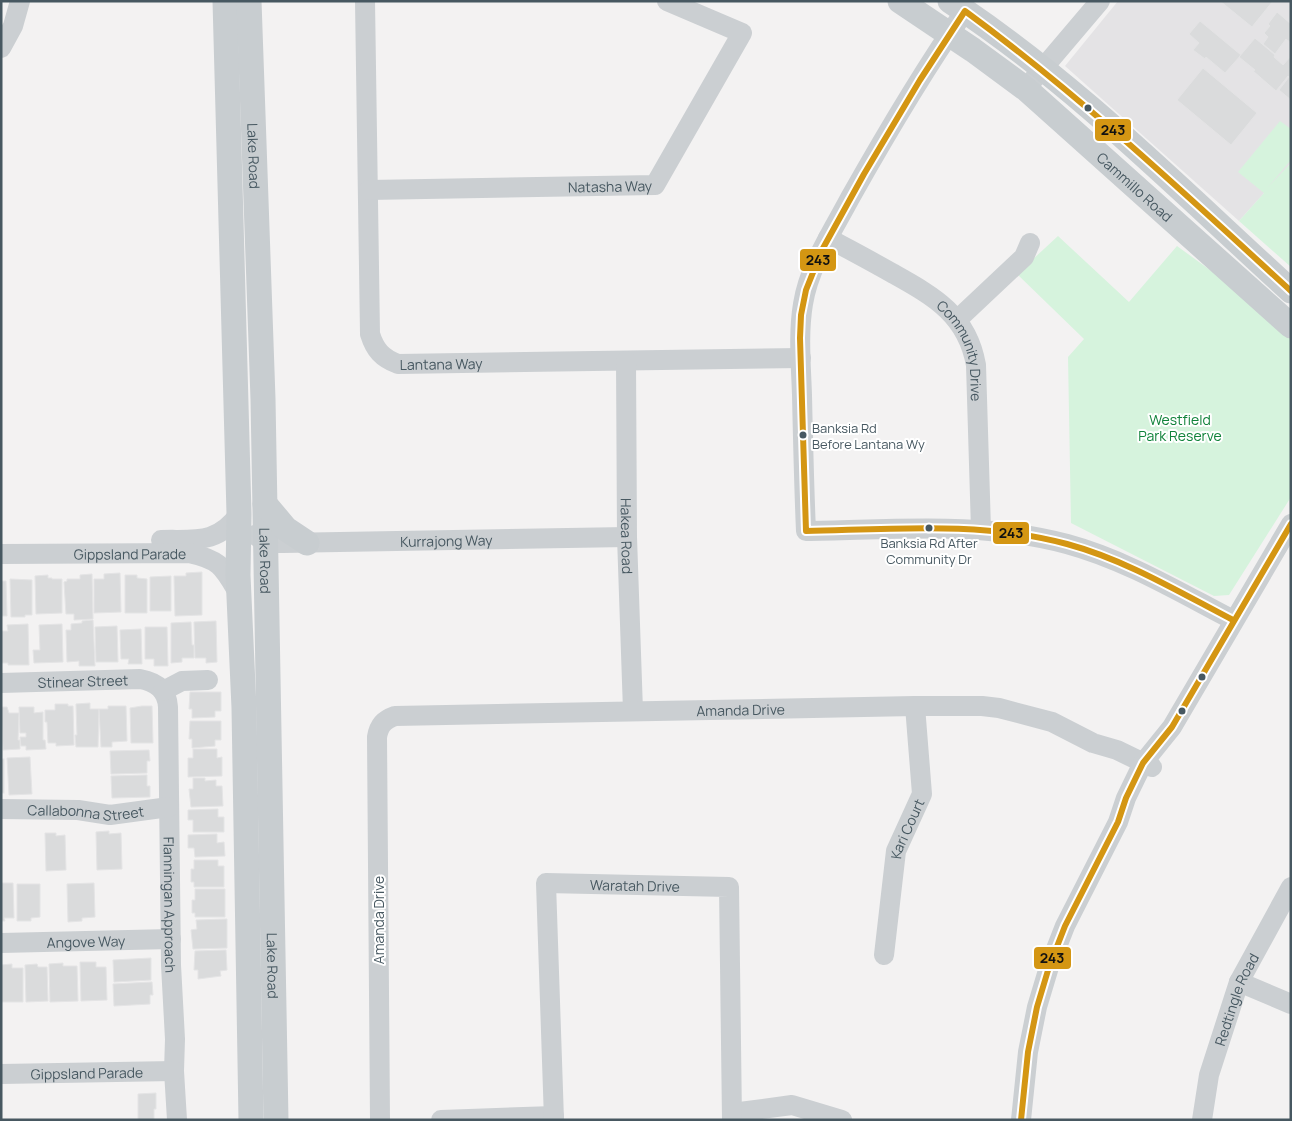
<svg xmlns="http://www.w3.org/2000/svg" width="1292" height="1121" viewBox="0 0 1292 1121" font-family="Manrope,sans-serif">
  <rect width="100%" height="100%" fill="#f3f2f2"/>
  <!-- education -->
  <polygon fill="#e4e3e5" points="1118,1 1291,1 1291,163 1239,221 1065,66"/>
  <!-- green -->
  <g fill="#d6f3dd">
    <polygon points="1280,121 1291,129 1291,160 1268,187 1291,163 1291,267 1239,221 1264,193 1238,172"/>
    <polygon points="1058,236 1129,302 1177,246 1243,294 1291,339 1291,497 1229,595 1214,596 1071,523 1068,357 1084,339 1017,274"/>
  </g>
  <!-- building -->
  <g fill="#dadbdc" stroke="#e4e4e5">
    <polygon points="1220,1 1273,1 1252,27"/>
    <polygon points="1277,12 1291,24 1291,43 1286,39 1275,54 1263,44 1268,37 1264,33 1270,26 1268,24"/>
    <polygon points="1200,21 1241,55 1225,73 1206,57 1205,59 1193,50 1199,43 1189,34"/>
    <polygon points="1255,38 1275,55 1274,57 1283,65 1291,56 1291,100 1279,90 1289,77 1288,76 1276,91 1253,71 1255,70 1239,57"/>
    <polygon points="1203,68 1257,113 1231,145 1177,100"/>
    <polygon points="202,572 202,615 175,616 174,576 186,576 186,573"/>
    <polygon points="120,573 121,612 94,613 94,579 104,579 104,574"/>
    <polygon points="92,574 93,619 74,620 74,614 66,614 64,582 67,581 67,579 80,579 80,575"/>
    <polygon points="48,575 48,578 52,578 52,579 62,579 62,613 36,614 35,576"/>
    <polygon points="125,575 137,575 137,578 147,579 147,613 125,613"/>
    <polygon points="171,576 171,611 150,611 150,577"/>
    <polygon points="10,579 32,580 32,615 25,615 25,617 11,617"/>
    <polygon points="1,581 6,581 7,616 1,616"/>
    <polygon points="93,620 95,666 79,666 79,661 67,662 66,630 71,630 71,624 82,623 82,621"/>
    <polygon points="216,621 217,662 206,663 206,658 195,658 194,622"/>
    <polygon points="191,622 192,645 194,645 194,658 182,658 182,662 171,663 171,623"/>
    <polygon points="28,624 29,665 8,665 8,663 1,663 1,631 8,631 7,625"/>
    <polygon points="62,624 63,662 34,663 33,650 40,650 39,625"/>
    <polygon points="117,626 118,662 96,662 95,627"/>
    <polygon points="145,627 167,627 168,666 154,666 154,659 145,659"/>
    <polygon points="141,629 142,664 128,664 129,659 121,659 120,630"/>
    <polygon points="190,692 221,692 221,711 215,711 215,717 192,718 192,709 189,709"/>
    <polygon points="90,703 90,709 99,709 98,747 76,747 75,735 77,735 76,704"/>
    <polygon points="55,704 68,704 68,706 73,706 74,745 56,746 56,743 48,743 47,722 45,722 45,710 55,710"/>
    <polygon points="108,706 126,706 127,741 112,742 112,747 101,747 99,709 108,709"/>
    <polygon points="142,706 152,706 153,743 131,743 130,708"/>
    <polygon points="1,707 7,707 9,713 19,713 18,740 20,740 20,749 3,750"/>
    <polygon points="19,707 34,707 34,713 43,712 43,740 45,740 46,749 26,750 26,746 21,746 20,737 26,737 26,733 20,733"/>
    <polygon points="190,721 221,721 221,740 215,740 215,746 192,748 192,739 189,739"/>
    <polygon points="193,749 217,749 217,758 222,757 222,776 188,777 188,758 193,758"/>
    <polygon points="149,750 150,761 147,761 147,773 111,774 110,751"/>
    <polygon points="30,757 32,794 9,795 7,758"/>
    <rect x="1" y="759" width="3" height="34"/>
    <polygon points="147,775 147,786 150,786 150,797 112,798 111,776"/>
    <polygon points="193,778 205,778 205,781 216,780 216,786 222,786 223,806 191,807 189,789 193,789"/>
    <polygon points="218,809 218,817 224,817 224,832 193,832 193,820 188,820 188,810"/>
    <polygon points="109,831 109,834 121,833 122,869 97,870 96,832"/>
    <polygon points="45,833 56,833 56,836 65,835 66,870 46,871"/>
    <polygon points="217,834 217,843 224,842 225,856 195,857 194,848 188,848 188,835"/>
    <polygon points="194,860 218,860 218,866 224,866 224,887 194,887 194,882 191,882 191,869 194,869"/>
    <polygon points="1,883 13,883 14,918 4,918 5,921 1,921"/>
    <polygon points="94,883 95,917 82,918 82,921 68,922 67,884"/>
    <polygon points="17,884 40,884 40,917 31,918 31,921 17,921"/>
    <polygon points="195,889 225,889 225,917 195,917 195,913 192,913 192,900 195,900"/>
    <polygon points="227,919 227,948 193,949 191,930 197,929 196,920"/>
    <polygon points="226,950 227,970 220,971 221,976 198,979 198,970 194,970 195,951"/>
    <polygon points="151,958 151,980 114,982 113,960"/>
    <polygon points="80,962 96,962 96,967 106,967 107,1000 81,1001"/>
    <polygon points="63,963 63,966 77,966 78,1001 50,1002 49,964"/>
    <polygon points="12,964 12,968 23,968 23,1002 1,1002 1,965"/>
    <polygon points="37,964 38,967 47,967 48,1001 26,1002 25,965"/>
    <polygon points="152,982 153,995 150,995 150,1004 114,1006 113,984"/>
    <polygon points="156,1093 156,1109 154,1109 154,1120 138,1120 138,1094"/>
  </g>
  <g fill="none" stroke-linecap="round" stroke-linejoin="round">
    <!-- minor -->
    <g stroke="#cbcfd2" stroke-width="20">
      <path id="s1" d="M365,1L370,334C375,350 382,358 398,364L801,358"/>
      <path d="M965,11C923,71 886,134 850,198C832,232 809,266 803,304C798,334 801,365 802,395C803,440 804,486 806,531C892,530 982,521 1067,544C1126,560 1179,592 1233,620"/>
      <polyline points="1,48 13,26 20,1"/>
      <polyline points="1033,80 1100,1"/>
      <path id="s2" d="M369,190L655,185L742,33L667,1"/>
      <path id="s3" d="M828,238C850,250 871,261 892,273C933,296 967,314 976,365L981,530"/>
      <polyline points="957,320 1024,257 1030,243"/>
      <path id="s4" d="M626,361L627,537L633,711"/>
      <path id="s5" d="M255,535L266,543H283L627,537"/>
      <path d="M161,540C194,539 217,545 239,514"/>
      <path id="s6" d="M1,554L189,553C221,560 223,567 239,594"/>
      <path id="s7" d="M1,683L140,679C156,682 167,690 168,707L171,965L175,1039L174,1071L177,1120"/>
      <polyline points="163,691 182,681 208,680"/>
      <path id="s8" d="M1,809L78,810L110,815L169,807"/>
      <path id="s9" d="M1,943L171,939"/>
      <path id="s10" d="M884,955L896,851L922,794L915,706"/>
      <polyline points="1239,982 1291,1004"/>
      <path id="s11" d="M1,1074L174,1071"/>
      <polyline points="732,1113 792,1105 842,1120"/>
      <path id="s12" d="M380,1120L377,737C379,725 384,720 395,716L915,706H982L999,708L1052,722L1093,743L1117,750L1152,767"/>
      <polyline points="441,1120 554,1116"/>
      <path id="s13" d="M554,1120L546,883L729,887L732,1120"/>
      <polyline points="1021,1120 1028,1052 1037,1007 1049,967 1065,926 1118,822 1126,798 1143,763 1172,727 1291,524"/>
      <path id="s14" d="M1202,1120L1209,1075L1239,982L1291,887"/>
    </g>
    <!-- major -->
    <g stroke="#c8cdd0" stroke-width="25">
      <polyline points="225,1 239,514 238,575 244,708 251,1120"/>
      <path id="s15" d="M249,1L263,399L276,1120"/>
      <path id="s16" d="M900,1L973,50L1026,89L1291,326"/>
      <path d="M950,1C1075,83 1181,191 1291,291"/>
      <polyline points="265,504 286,529 307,543"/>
    </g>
    <!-- bus-1 casing -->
    <g stroke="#fff" stroke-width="10">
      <g id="bus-1">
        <path d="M1233,620C1179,592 1126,560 1067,544C982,521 893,529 806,531L800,338L801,315L806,290L822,250L864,174L920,80L965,11C1081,96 1185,194 1291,291"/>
        <polyline points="1021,1120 1028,1052 1037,1007 1049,967 1065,926 1118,822 1126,798 1143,763 1172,727 1291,524"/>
      </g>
    </g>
    <!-- bus-1 -->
    <use href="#bus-1" stroke="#d49613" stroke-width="6"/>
  </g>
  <!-- markers -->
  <g fill="#475861" stroke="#fff" stroke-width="2">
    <circle cx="1088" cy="108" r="4.5"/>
    <circle cx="803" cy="435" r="4.5"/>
    <circle cx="929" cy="528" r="4.5"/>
    <circle cx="1202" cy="677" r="4.5"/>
    <circle cx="1182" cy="711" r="4.5"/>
  </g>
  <g text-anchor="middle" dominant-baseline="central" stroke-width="4" stroke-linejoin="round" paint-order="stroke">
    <!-- bus labels -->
    <g font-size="13" fill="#475861" stroke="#fff" text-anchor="start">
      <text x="812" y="428">Banksia Rd<tspan x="812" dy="16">Before Lantana Wy</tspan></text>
      <text x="929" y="543" text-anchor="middle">Banksia Rd After<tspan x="929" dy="16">Community Dr</tspan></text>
    </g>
    <!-- street labels -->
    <g font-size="14" fill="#475861" stroke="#fff">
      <text stroke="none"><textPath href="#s15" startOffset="155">Lake Road</textPath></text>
      <text stroke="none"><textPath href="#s2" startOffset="241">Natasha Way</textPath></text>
      <text stroke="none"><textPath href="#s16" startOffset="300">Cammillo Road</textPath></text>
      <text stroke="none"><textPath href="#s3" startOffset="184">Community Drive</textPath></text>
      <text stroke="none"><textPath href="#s1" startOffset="419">Lantana Way</textPath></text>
      <text stroke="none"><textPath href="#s4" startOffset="175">Hakea Road</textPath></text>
      <text stroke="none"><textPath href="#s5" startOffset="194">Kurrajong Way</textPath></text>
      <text stroke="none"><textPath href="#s6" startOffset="129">Gippsland Parade</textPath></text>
      <text stroke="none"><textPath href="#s15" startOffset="560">Lake Road</textPath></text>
      <text stroke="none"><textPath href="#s7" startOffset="82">Stinear Street</textPath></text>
      <text stroke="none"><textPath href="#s12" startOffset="758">Amanda Drive</textPath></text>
      <text stroke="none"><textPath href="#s8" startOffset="85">Callabonna Street</textPath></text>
      <text stroke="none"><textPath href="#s10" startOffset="129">Kari Court</textPath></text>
      <text stroke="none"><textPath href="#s13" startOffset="326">Waratah Drive</textPath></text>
      <text stroke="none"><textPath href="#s7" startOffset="380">Flanningan Approach</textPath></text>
      <text transform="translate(378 920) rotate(-90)">Amanda Drive</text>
      <text stroke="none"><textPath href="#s9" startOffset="85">Angove Way</textPath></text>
      <text stroke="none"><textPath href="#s15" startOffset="965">Lake Road</textPath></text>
      <text stroke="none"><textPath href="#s14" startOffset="126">Redtingle Road</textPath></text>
      <text stroke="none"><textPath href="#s11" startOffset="86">Gippsland Parade</textPath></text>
    </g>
    <!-- park labels -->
    <g font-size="14" fill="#11833b" stroke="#fff">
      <text x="1180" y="419">Westfield<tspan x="1180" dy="16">Park Reserve</tspan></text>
    </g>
  </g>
  <g stroke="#fff" stroke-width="2">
    <rect x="1094" y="118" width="38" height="24" rx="5" fill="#d49613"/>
    <rect x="799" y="248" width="38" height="24" rx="5" fill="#d49613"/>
    <rect x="992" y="521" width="38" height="24" rx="5" fill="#d49613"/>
    <rect x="1033" y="946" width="39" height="24" rx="5" fill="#d49613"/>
  </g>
  <g font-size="14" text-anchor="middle" font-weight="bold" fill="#111">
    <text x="1113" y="135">243</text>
    <text x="818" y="265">243</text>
    <text x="1011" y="538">243</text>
    <text x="1052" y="963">243</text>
  </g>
  <!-- border -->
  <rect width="1292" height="1121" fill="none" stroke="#475861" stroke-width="5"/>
</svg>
